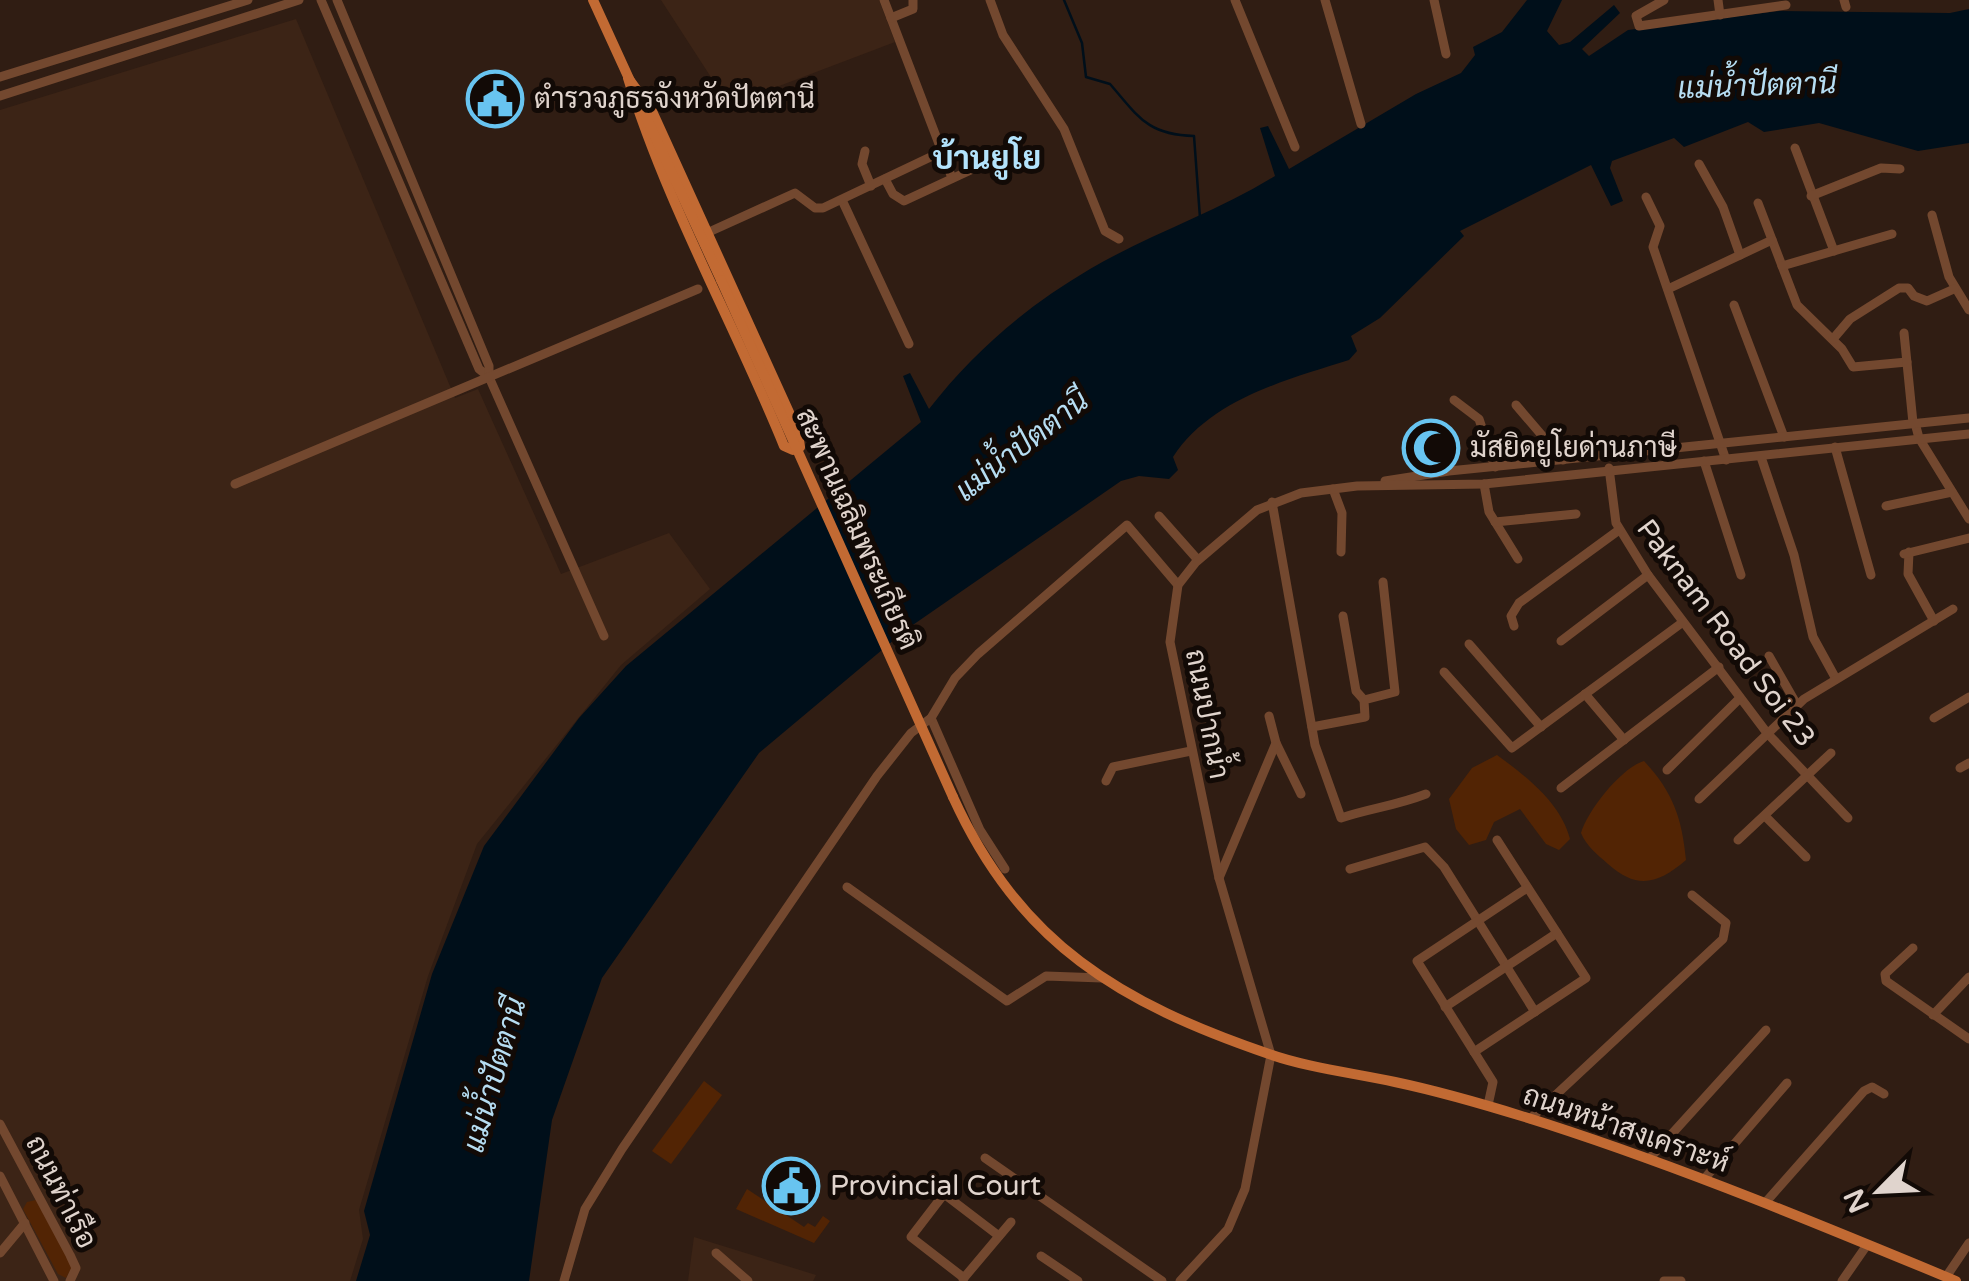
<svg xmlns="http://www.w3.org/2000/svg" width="1969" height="1281" viewBox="0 0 1969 1281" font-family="'Varela Round',Sarabun,sans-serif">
  <rect width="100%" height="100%" fill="#301d13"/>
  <!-- built -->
  <g fill="#3c2416">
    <polygon points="661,0 879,0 895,42 729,105"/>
    <polygon points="296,19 455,398 478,389 561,574 669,533 710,589 621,665 477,844 428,976 359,1210 363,1239 350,1281 0,1281 0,110"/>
    <polygon points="694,1237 816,1275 813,1281 688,1281"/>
  </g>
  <!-- green -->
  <g fill="#522404">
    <path d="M1497,755C1526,776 1561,803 1570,839L1559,850L1546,844L1520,809L1494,822L1486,840L1469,845L1456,829L1449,799L1472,768Z"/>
    <path d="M1644,761C1673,792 1682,818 1686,860C1658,884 1637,890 1608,864C1597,854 1587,847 1581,833C1588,810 1621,768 1644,761Z"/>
    <polygon points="704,1081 722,1095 671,1164 652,1151"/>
    <polygon points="747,1189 804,1227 808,1223 815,1227 823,1216 830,1221 814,1243 736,1209"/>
    <polygon points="36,1200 72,1267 66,1278 58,1274 23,1209 27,1202"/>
  </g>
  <!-- water -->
  <path fill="#000f1a" d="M1527,0H1562L1547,31L1559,45L1570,42L1614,5L1620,13L1582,49L1589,56L1628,30L1779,11L1950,13L1969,9V143L1918,151L1819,123L1764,132L1748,122L1684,147L1674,138L1612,161L1610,168L1623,201L1611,206L1591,165L1460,231L1464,236L1380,318L1351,336L1357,351L1349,360C1286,380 1211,399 1173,457L1178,470L1169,479L1139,476L1121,481L907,629L759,753L602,978L552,1120L529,1281H356L370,1235L364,1211L432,974L484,846L579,718L626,666L921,422L903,376L910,373L929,409C974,351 1027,306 1090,269C1150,234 1215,213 1275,176L1260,128L1268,126L1289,169L1416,94L1461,73L1475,55L1473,47L1502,32Z"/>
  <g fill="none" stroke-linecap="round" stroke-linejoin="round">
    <!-- stream -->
    <path stroke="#000f1a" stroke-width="2.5" d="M1064,0L1082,43L1086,77L1110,84C1138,116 1147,135 1194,136L1200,218"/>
    <!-- minor -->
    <g stroke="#73482f" stroke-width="9">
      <polyline points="321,0 479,369 489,377"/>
      <polyline points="337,0 489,366 489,377 604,636"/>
      <polyline points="884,0 952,178"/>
      <polyline points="990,0 1003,35 1064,129 1105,231 1119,239"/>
      <polyline points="1235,0 1295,147"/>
      <polyline points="1325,0 1361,124"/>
      <polyline points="1434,0 1446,54"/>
      <polyline points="1664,0 1636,16 1639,26 1786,5"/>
      <polyline points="1718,0 1720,15"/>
      <polyline points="1844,0 1846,7"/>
      <polyline points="891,18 913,9 913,0"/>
      <polyline points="0,77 248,0"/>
      <polyline points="0,96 299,0"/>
      <polyline points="1795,148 1834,251"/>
      <polyline points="865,151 862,164 871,186"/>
      <polyline points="1699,164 1723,207 1740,255"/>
      <polyline points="885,179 893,194 904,201 975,168"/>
      <polyline points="1811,196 1881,168 1900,169"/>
      <polyline points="1646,197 1660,226 1653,247 1726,460"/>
      <polyline points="842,200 909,344"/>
      <polyline points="1758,203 1797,305 1842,349 1853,367 1907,362"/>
      <polyline points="1932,215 1949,277 1969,310"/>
      <polyline points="709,232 795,193 815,208 823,208 941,152"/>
      <polyline points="1782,266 1892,234"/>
      <polyline points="1668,289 1772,240"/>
      <polyline points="1734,305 1784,437"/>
      <polyline points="1904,333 1913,423"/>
      <polyline points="1833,339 1850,319 1899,288 1908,288 1914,296 1927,301 1954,289"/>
      <polyline points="1454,400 1479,419 1495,467"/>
      <polyline points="1516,405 1563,460"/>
      <polyline points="1915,423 1919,438 1969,519"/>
      <polyline points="1835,447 1871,575"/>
      <polyline points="1761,457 1794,555 1813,637 1836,679"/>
      <polyline points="1704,461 1741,575"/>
      <polyline points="1609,468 1616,523 1648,575 1767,733 1848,818"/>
      <polyline points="1385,481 1449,471 1969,418"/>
      <polyline points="235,484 698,289"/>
      <polyline points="1484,484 1489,512 1518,559"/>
      <polyline points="1333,489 1342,513 1341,552"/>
      <path d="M1272,502L1315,745L1341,818C1371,808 1395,806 1426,794"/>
      <polyline points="1886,506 1952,492"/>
      <polyline points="1159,516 1198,560"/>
      <polyline points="1495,522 1576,514"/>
      <polyline points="1909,552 1908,574 1934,621"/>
      <polyline points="1904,554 1969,538"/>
      <polyline points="1343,616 1356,691 1364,700"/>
      <polyline points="1514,626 1511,616 1519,603 1619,530"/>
      <polyline points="1561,641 1648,575"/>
      <polyline points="1469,644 1541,727"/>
      <polyline points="1769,656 1797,705"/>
      <polyline points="1444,672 1512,748 1683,622"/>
      <polyline points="1585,694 1624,740"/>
      <polyline points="931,718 980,830 1005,869"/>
      <polyline points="1934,718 1969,697"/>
      <polyline points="1312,727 1365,717 1364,700 1395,692 1383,582"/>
      <polyline points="1276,743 1301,794"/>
      <polyline points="1960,768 1969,763"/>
      <polyline points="1667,770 1740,698"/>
      <polyline points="1106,781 1113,767 1191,751"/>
      <polyline points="1561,788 1719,667"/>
      <polyline points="1699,799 1804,699 1953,609"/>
      <polyline points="1765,816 1806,857"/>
      <polyline points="1738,840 1831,753"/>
      <polyline points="1350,869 1425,847 1444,867 1535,1012"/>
      <polyline points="1219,878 1276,743 1269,716"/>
      <polyline points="847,887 1007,1001 1046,976 1102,978"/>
      <polyline points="1913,948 1885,974 1886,981 1969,1039"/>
      <polyline points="1445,1007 1557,933"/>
      <polyline points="1933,1015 1969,977"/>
      <polyline points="1474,1052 1586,978 1497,840"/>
      <polyline points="1488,1105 1493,1082 1417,961 1527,888"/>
      <polyline points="1530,1119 1723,939 1726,923 1692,895"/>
      <polyline points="0,1124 70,1255 76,1268 70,1281"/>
      <polyline points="985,1158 1162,1281"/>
      <polyline points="1650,1158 1766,1030"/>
      <polyline points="0,1176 54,1281"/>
      <polyline points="1705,1178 1787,1083"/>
      <polyline points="1765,1203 1864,1091 1872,1087 1884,1094"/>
      <polyline points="0,1253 25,1223"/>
      <polyline points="716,1253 748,1281"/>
      <polyline points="1041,1256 1078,1281"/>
      <polyline points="1946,1277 1969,1243"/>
      <polyline points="964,1278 911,1237 944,1194 999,1236"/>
      <polyline points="963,1279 1011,1222"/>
      <polyline points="564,1281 585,1209 622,1149 877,776 911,733 931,718 955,678 978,654 1127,525 1178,585"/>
      <polyline points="1180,1281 1228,1229 1245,1189 1271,1055 1219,878 1170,642 1178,585 1196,562 1257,510 1301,493 1357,486 1484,484 1969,434"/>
      <polyline points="1664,1281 1681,1281"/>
      <polyline points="1842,1281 1867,1245"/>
    </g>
    <!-- major -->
    <g stroke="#c26a33" stroke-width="10">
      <polyline points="593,0 631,83"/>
      <path d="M628,78L652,111L798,432L800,447L793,450L784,446C734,323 667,205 628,78Z"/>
      <polyline points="646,117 721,280"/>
      <path d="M953,797C1020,944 1120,1003 1269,1054C1309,1068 1354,1073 1395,1082C1447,1093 1497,1108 1547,1124C1686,1169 1821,1225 1956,1281"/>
    </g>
    <!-- major-bridge -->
    <polyline stroke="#c26a33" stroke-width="10" points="721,280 953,797"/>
  </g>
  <!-- icons -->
  <defs>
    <g id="civic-ring" transform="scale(2.875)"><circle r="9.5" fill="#120a06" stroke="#68c4f0" stroke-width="1.5"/><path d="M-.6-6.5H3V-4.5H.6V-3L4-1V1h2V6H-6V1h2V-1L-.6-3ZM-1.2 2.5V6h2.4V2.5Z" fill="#68c4f0"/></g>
    <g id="mosque-ring" transform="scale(2.875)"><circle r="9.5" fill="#120a06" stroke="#68c4f0" stroke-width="1.5"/><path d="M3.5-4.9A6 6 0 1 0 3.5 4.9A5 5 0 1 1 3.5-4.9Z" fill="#68c4f0"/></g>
  </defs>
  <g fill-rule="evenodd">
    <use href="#civic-ring" x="495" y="99"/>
    <use href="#mosque-ring" x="1431" y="448"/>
    <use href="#civic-ring" x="791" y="1186"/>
  </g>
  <g text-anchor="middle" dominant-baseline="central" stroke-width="10" stroke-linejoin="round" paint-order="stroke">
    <!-- poi labels -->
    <g font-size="28" fill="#e0d4cd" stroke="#120a06" text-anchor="start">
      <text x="534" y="99">ตำรวจภูธรจังหวัดปัตตานี</text>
      <text x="1470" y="448">มัสยิดยูโยด่านภาษี</text>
      <text x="830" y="1186">Provincial Court</text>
    </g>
    <!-- street labels -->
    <g font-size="28" fill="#e0d4cd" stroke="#120a06">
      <text transform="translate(857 529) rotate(66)">สะพานเฉลิมพระเกียรติ</text>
      <text transform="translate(1726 633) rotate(53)">Paknam Road Soi 23</text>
      <text transform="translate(1207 714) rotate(79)">ถนนปากน้ำ</text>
      <text transform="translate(1626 1129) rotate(19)">ถนนหน้าสงเคราะห์</text>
      <text transform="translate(61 1192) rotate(63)">ถนนท่าเรือ</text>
    </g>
    <!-- water labels -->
    <g font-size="30" font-style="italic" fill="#b6ddf2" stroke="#120a06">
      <text transform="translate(1757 86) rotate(-2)">แม่น้ำปัตตานี</text>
      <text transform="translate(1022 446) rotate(-38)">แม่น้ำปัตตานี</text>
      <text transform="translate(495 1075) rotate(-74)">แม่น้ำปัตตานี</text>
    </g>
    <!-- quarter labels -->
    <g font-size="32" font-weight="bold" fill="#b3e3fc" stroke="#120a06">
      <text x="987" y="159">บ้านยูโย</text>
    </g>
  </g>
  <!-- north arrow -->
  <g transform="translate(1879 1191) rotate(246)" stroke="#120a06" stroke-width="8" paint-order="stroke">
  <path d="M0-8L18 38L0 25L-18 38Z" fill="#e0d4cd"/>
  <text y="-15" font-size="28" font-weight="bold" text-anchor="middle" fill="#e0d4cd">N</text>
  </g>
</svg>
